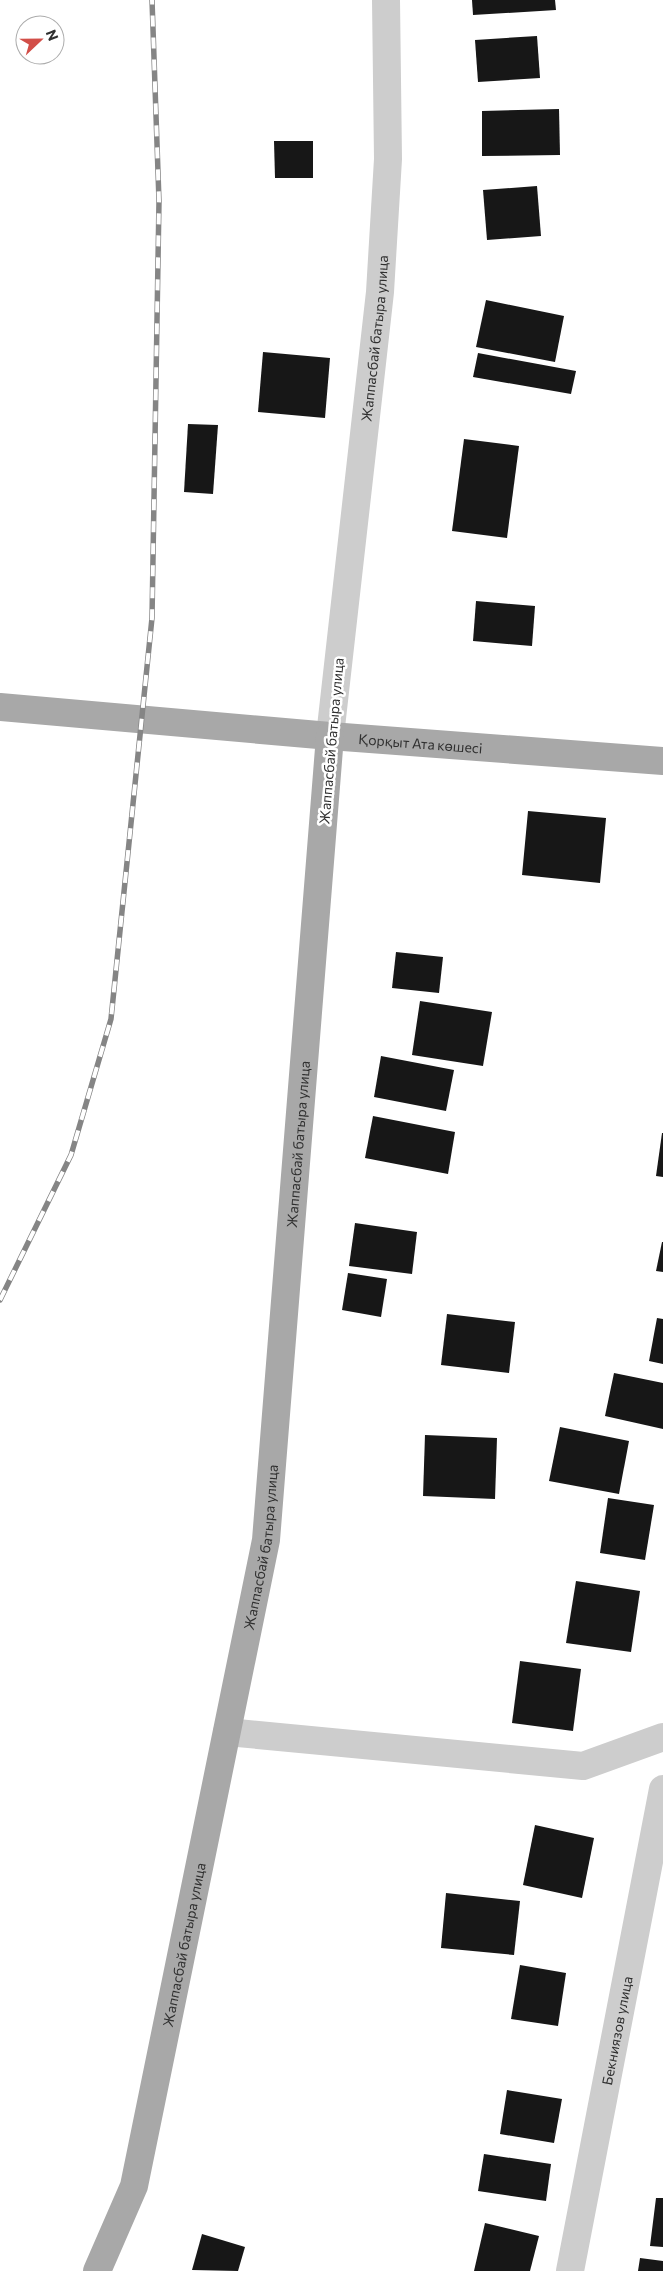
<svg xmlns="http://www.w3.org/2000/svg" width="663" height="2271" viewBox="0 0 663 2271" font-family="Commissioner,sans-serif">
  <rect width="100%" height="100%" fill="#fff"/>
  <!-- building -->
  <g fill="#171717">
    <polygon points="472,0 555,0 556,10 473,15"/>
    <polygon points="537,36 540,78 478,82 475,40"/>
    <polygon points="559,109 560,155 482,156 482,111"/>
    <polygon points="274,141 313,141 313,178 275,178"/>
    <polygon points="537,186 541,236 487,240 483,190"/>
    <polygon points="486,300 564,316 555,362 476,347"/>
    <polygon points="263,352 330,358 325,418 258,412"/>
    <polygon points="478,353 576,371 571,394 473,377"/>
    <polygon points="188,424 218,425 213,494 184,492"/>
    <polygon points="464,439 519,446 507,538 452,531"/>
    <polygon points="476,601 535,606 532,646 473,641"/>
    <polygon points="528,811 606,818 600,883 522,875"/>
    <polygon points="396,952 443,957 439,993 392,988"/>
    <polygon points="420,1001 492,1012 483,1066 412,1055"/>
    <polygon points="381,1056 454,1070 446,1111 374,1097"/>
    <polygon points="373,1116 455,1132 448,1174 365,1158"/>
    <polygon points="662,1133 663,1133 663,1177 656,1176"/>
    <polygon points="355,1223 417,1232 412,1274 349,1266"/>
    <polygon points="662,1242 663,1242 663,1272 656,1271"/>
    <polygon points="348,1273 387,1279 381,1317 342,1310"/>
    <polygon points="447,1314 515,1322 509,1373 441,1365"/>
    <polygon points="657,1318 663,1319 663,1364 649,1361"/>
    <polygon points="614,1373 663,1383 663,1429 605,1416"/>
    <polygon points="560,1427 629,1441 619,1494 549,1481"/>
    <polygon points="425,1435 497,1438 495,1499 423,1496"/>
    <polygon points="608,1498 654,1505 645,1560 600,1553"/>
    <polygon points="576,1581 640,1591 631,1652 566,1643"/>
    <polygon points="520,1661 581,1669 573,1731 512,1723"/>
    <polygon points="535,1825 594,1838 582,1898 523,1885"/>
    <polygon points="446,1893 520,1901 514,1955 441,1948"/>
    <polygon points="520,1965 566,1973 558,2026 511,2019"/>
    <polygon points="507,2090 562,2099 554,2143 500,2134"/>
    <polygon points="484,2154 551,2164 546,2201 478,2191"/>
    <polygon points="656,2198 663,2198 663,2247 650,2246"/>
    <polygon points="485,2223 539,2236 530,2271 474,2271"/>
    <polygon points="202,2234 245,2247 238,2271 192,2270"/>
    <polygon points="640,2258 663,2261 663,2271 638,2271"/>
  </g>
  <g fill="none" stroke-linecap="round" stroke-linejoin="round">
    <!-- minor -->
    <g stroke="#cdcdcd" stroke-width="28">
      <path id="s1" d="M330,736L380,292L388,159L386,0"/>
      <polyline points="227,1732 583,1766 663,1737"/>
      <path id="s2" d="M570,2271L663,1789"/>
    </g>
    <!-- major -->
    <g stroke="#a8a8a8" stroke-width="28">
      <path id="s3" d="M0,707L330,736L663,761"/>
      <path id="s4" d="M97,2271L134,2186L266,1540L330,736"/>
    </g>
    <!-- rail casing -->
    <g stroke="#858585" stroke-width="5.5">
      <polyline id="rail" points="0,1300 71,1155 111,1019 152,618 159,201 152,0"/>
    </g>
    <!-- rail -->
    <use href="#rail" stroke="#fff" stroke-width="4" stroke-dasharray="11" stroke-linecap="butt"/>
  </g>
  <g text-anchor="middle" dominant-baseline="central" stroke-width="5" stroke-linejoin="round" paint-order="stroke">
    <!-- street labels -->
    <g font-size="14" fill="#303030" stroke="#fff">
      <text stroke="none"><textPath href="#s1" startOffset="400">Жаппасбай батыра улица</textPath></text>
      <text transform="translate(331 741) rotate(-85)">Жаппасбай батыра улица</text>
      <text stroke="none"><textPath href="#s3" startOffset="422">Қорқыт Ата көшесі</textPath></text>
      <text stroke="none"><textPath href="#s4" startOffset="1149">Жаппасбай батыра улица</textPath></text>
      <text stroke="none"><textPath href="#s4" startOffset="744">Жаппасбай батыра улица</textPath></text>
      <text stroke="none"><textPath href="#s4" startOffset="339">Жаппасбай батыра улица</textPath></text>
      <text stroke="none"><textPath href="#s2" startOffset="245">Бекниязов улица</textPath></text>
    </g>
  </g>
  <!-- north arrow -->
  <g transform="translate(40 40) rotate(68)"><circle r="24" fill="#ffffff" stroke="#acacac"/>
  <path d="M0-4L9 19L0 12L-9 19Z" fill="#d24e48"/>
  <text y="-8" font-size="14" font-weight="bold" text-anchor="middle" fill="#303030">N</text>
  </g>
</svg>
